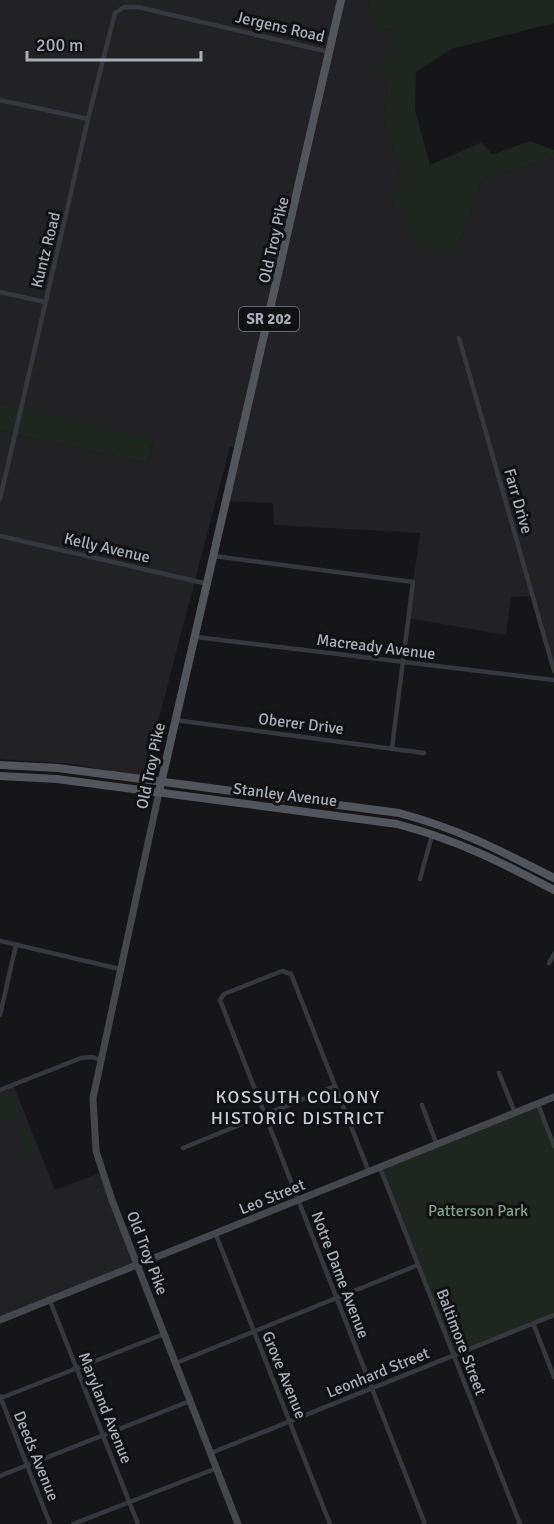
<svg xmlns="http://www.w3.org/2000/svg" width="554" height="1524" viewBox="0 0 554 1524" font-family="Signika,sans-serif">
  <rect width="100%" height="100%" fill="#161618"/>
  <!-- built -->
  <g fill="#222225">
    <polygon points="0,0 368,0 374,30 392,29 398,40 388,78 384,123 400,171 392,207 402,206 455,254 482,179 554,158 554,667 533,596 511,597 506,635 408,618 420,533 274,525 273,503 227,501 239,448 230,447 143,779 76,764 0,759 0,431 148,463 153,439 0,403"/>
    <polygon points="13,1084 55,1190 102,1172 138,1267 0,1320 0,1090"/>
  </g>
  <!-- green -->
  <g fill="#1e261f">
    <polygon points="368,0 554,0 554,23 451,49 416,72 415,110 430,165 482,142 492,155 530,141 554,150 554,158 482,179 455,254 413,247 402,207 392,207 400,171 384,123 388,79 374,68 398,40 392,29 374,31"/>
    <polygon points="0,403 153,438 148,463 0,431"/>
    <polygon points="12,1092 21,1116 8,1123 0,1116 0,1097"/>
    <polygon points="538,1104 554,1146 554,1315 453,1355 380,1168"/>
    <polygon points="27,1125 38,1153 24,1158 20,1146 21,1127"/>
  </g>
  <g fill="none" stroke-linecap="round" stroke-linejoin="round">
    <!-- street -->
    <g stroke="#37383d" stroke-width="4.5">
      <polyline points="0,100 88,119"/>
      <polyline points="0,292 45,302"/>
      <polyline points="459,338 554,671"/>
      <polyline points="0,499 88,119 115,13 124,7 138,7 329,52"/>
      <polyline points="0,536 208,584"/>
      <polyline points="214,556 413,582 392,748"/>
      <polyline points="196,637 554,680"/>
      <polyline points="175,720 424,753"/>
      <polyline points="420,879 432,835"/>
      <polyline points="0,941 120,969"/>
      <polyline points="549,963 554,954"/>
      <polyline points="0,1015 16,945"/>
      <polyline points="499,1073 515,1113"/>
      <polyline points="0,1090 81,1058 92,1057 100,1060"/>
      <polyline points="538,1104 554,1146"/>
      <polyline points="422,1105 437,1145"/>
      <polyline points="183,1148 335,1086"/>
      <polyline points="380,1168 520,1524"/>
      <polyline points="369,1172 291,974 282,971 224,994 220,1000 425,1524"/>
      <polyline points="216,1235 330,1524"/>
      <polyline points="50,1301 138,1524"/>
      <polyline points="533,1323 554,1377"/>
      <polyline points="176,1363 418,1265"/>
      <polyline points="0,1396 50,1524"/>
      <polyline points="1,1398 164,1334"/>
      <polyline points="211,1453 554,1315"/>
      <polyline points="0,1476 190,1401"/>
      <polyline points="73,1524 217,1468"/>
    </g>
    <!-- secondary -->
    <g stroke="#45474d" stroke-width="7">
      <polyline points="159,792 93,1098 96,1151 112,1200 238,1524"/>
      <polyline points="0,1320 554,1097"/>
    </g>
    <!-- primary -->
    <g stroke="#53555c" stroke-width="8">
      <path d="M0,765L58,768L399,813C459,829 499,850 554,878"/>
      <path d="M0,776L57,779L397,824C457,840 499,861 554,890"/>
      <polyline points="159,792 341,0"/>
    </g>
  </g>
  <g text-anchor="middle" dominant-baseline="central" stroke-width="6" stroke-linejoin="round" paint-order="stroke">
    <!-- shield labels -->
    <rect fill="#111113" stroke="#7b7e86" stroke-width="1.5" x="239" y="307" width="60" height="24" rx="4.5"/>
    <g font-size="15" font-weight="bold" fill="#a8adb8">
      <text x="269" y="319">SR 202</text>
    </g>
    <!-- street labels -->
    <g font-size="16" fill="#a8adb8" stroke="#111113">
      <text transform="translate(280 27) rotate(13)">Jergens Road</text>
      <text transform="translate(274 240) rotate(-77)">Old Troy Pike</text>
      <text transform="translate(46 250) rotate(-76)">Kuntz Road</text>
      <text transform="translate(518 501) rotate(74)">Farr Drive</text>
      <text transform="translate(107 548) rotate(13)">Kelly Avenue</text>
      <text transform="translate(376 647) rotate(7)">Macready Avenue</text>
      <text transform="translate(301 724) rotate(7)">Oberer Drive</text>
      <text transform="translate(151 766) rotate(-78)">Old Troy Pike</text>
      <text transform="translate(285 795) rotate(7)">Stanley Avenue</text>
      <text transform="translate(272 1197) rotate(-22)">Leo Street</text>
      <text transform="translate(147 1253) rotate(69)">Old Troy Pike</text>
      <text transform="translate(340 1275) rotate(69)">Notre Dame Avenue</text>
      <text transform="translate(461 1342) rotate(69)">Baltimore Street</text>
      <text transform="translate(378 1373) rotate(-22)">Leonhard Street</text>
      <text transform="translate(284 1375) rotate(68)">Grove Avenue</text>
      <text transform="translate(105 1408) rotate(68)">Maryland Avenue</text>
      <text transform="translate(36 1456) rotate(68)">Deeds Avenue</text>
    </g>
    <!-- park labels -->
    <g font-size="16" fill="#7fa381" stroke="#111113">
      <text x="478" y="1211">Patterson Park</text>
    </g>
    <!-- neighbourhood labels -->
    <g font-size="18" letter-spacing="1.5" fill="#c9ccd4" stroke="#111113">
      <text x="298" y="1097">KOSSUTH COLONY<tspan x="298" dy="21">HISTORIC DISTRICT</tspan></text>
    </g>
  </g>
  <!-- scale -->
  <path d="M27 51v9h174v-9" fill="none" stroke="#a8adb8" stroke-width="3"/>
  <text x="36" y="51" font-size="18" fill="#a8adb8" stroke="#111113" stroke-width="4.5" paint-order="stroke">200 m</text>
</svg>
